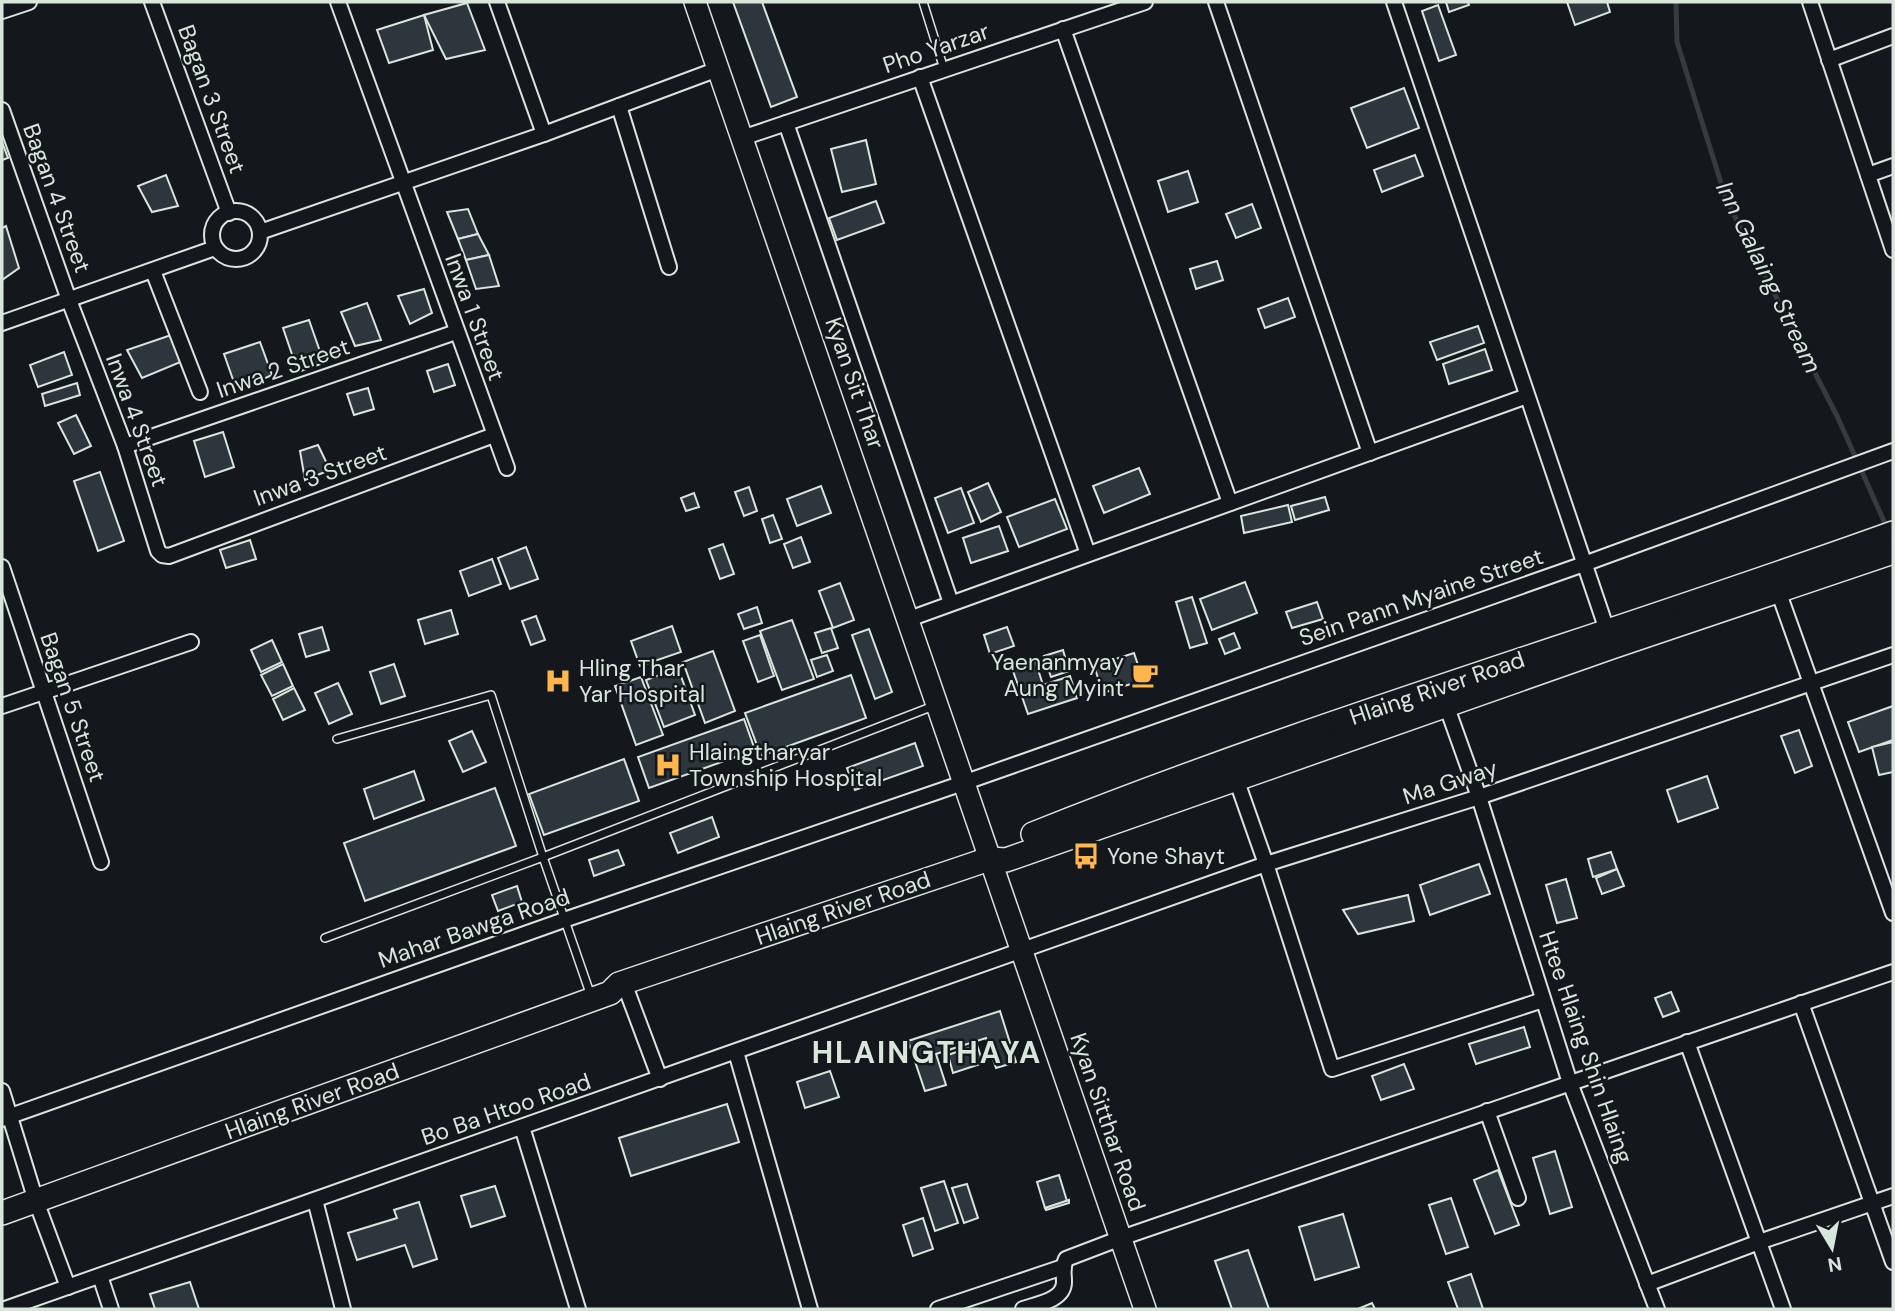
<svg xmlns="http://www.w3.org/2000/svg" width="1895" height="1311" viewBox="0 0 1895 1311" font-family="'DM Sans',sans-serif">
  <rect width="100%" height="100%" fill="#14181c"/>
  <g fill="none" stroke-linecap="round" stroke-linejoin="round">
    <!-- stream -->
    <polyline stroke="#363b3e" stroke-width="5" points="1676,2 1677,42 1726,199 1838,418 1887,528"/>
  </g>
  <!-- building -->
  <g fill="#2c363c" stroke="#d8e6dc" stroke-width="2">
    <polygon points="733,2 762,2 797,97 771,107"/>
    <polygon points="1446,2 1468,2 1469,5 1449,12"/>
    <polygon points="1567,2 1607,2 1610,12 1575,25"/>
    <polygon points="467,3 485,50 446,59 424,15"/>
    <polygon points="1438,5 1456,55 1439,61 1422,11"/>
    <polygon points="424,15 433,50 389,63 377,30"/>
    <polygon points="1404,88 1419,128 1367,148 1351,108"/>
    <polygon points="866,140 876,184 842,192 831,149"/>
    <polygon points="2,142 8,158 2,160"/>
    <polygon points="1415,155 1423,176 1382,192 1374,170"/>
    <polygon points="1188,171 1198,202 1168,212 1158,181"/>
    <polygon points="166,175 178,206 152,212 138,186"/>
    <polygon points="876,201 884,223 837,240 829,218"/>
    <polygon points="1252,204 1261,228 1236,238 1226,214"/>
    <polygon points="468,209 478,234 458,239 447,212"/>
    <polygon points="6,226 19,268 2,280 2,228"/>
    <polygon points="478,234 489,255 466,260 458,239"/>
    <polygon points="489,255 499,286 476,289 466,260"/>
    <polygon points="1217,261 1223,280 1196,289 1190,269"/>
    <polygon points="424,289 432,313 410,324 398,296"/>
    <polygon points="1288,298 1295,317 1265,328 1258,309"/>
    <polygon points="367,303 381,340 355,346 341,312"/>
    <polygon points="309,320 324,363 298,372 283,328"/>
    <polygon points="1478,326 1484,343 1437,360 1430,342"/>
    <polygon points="174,334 183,361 142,378 127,350"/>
    <polygon points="260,342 272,375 237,391 224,354"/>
    <polygon points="1485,349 1492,370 1449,384 1443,364"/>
    <polygon points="64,352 72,375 38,387 30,365"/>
    <polygon points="448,364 455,385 434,392 427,371"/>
    <polygon points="77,383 80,395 45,406 42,394"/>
    <polygon points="368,388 374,409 354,415 347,394"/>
    <polygon points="76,415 91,446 74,454 58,423"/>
    <polygon points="223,432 234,467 205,477 194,441"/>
    <polygon points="318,445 330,470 305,480 300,451"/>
    <polygon points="1139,468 1150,494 1104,513 1093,486"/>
    <polygon points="100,472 124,541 98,551 74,481"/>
    <polygon points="988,483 1001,512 981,522 968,492"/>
    <polygon points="821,486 831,513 797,526 787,499"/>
    <polygon points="749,487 757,511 744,516 735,492"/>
    <polygon points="961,488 974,523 948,533 935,498"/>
    <polygon points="694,493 699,507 686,511 681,498"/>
    <polygon points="1325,497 1329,510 1295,520 1291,506"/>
    <polygon points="1055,499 1067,529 1019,547 1007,517"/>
    <polygon points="1288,505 1292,522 1244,533 1241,516"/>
    <polygon points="773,515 782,539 770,543 762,519"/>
    <polygon points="999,526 1008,551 971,563 963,538"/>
    <polygon points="801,537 810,562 793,568 784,544"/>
    <polygon points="250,540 256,559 226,568 220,550"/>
    <polygon points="723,544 734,574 720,579 709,549"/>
    <polygon points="526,547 538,579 510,589 498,558"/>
    <polygon points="492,559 501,584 469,596 460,571"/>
    <polygon points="1245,582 1257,613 1212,630 1200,599"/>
    <polygon points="840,583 854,620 833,628 819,591"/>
    <polygon points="1192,597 1207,643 1190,648 1176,602"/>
    <polygon points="1317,602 1323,619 1292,628 1286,612"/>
    <polygon points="757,607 762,623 744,629 738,614"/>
    <polygon points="451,610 458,634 425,644 418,620"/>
    <polygon points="536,616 545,640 531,645 522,621"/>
    <polygon points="792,620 814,679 782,690 760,631"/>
    <polygon points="672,626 681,652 640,666 631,641"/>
    <polygon points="322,627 329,650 306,657 299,634"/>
    <polygon points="1007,627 1014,646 990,654 984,635"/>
    <polygon points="831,628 838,648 822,653 815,633"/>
    <polygon points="869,629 892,692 875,699 852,635"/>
    <polygon points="1234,633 1240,648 1225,654 1219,639"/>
    <polygon points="760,635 774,676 758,682 743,641"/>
    <polygon points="272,640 282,662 261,672 251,650"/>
    <polygon points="1063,650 1069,671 1051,677 1044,656"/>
    <polygon points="713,651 735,711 705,723 683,662"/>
    <polygon points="1134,653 1143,680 1103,693 1094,666"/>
    <polygon points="827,655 833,671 817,677 811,660"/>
    <polygon points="1035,660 1043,685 1070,676 1077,698 1028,714 1012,668"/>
    <polygon points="283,664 293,686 272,696 261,675"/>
    <polygon points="394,664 405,696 381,704 370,672"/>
    <polygon points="678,668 695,715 664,727 646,680"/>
    <polygon points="851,675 866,718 761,756 745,713"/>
    <polygon points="641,677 663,735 636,745 615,686"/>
    <polygon points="338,683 352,714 329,724 315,693"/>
    <polygon points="294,688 305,710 283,720 273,699"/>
    <polygon points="1893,706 1893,740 1859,752 1848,722"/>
    <polygon points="744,719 755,750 649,788 638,757"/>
    <polygon points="1799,730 1812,766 1795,773 1781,736"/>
    <polygon points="472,731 486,762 463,772 449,741"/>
    <polygon points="1893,742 1893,772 1879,775 1872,747"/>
    <polygon points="915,743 923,766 855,790 847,768"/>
    <polygon points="624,759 639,801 544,835 529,794"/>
    <polygon points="414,771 424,800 374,819 364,789"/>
    <polygon points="1707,776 1718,808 1678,822 1667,790"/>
    <polygon points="495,788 516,846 365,901 344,843"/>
    <polygon points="712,817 719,837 678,853 670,833"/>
    <polygon points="618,850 624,865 594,876 589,860"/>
    <polygon points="1611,852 1617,869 1593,877 1588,859"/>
    <polygon points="1479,864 1490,894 1430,915 1420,885"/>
    <polygon points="1617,869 1624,886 1602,894 1596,878"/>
    <polygon points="1566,879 1577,918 1557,923 1546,885"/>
    <polygon points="517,886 522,902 498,911 492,895"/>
    <polygon points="1408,895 1414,921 1358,934 1343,910"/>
    <polygon points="1671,992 1679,1011 1663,1017 1655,998"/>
    <polygon points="1000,1011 1016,1062 996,1068 986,1038 936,1054 946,1085 925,1091 908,1041"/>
    <polygon points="1524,1027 1530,1047 1476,1064 1469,1044"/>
    <polygon points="977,1045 983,1063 953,1073 948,1055"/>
    <polygon points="1404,1064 1414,1089 1381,1100 1372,1076"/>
    <polygon points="830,1071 839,1097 805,1108 797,1082"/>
    <polygon points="727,1104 739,1142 631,1176 619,1138"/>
    <polygon points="1555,1151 1572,1207 1550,1214 1533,1158"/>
    <polygon points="1498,1170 1519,1225 1495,1234 1474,1180"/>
    <polygon points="1059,1175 1067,1201 1045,1208 1037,1182"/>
    <polygon points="944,1181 958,1223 935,1231 921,1188"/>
    <polygon points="967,1184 978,1218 964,1223 952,1188"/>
    <polygon points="495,1186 505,1216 471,1227 461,1196"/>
    <polygon points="1451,1198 1468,1247 1446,1254 1429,1205"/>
    <polygon points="1069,1200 1069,1203 1046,1210 1045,1208"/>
    <polygon points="419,1202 437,1259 413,1267 405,1245 357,1260 348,1233 397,1218 394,1210"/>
    <polygon points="1343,1214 1359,1267 1315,1280 1299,1227"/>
    <polygon points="923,1218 933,1249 913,1256 903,1225"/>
    <polygon points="1248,1250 1269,1309 1232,1309 1215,1261"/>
    <polygon points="1471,1274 1483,1309 1458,1309 1448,1282"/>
    <polygon points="190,1282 199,1309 155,1309 150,1294"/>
    <polygon points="1372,1303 1375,1309 1358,1309"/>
  </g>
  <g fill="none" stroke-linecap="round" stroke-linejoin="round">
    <!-- lane casing -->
    <g stroke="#d8e6dc" stroke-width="10">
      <g id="lane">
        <polyline points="923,2 944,69"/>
        <polyline points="337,739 491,695 543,857 936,705"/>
        <polyline points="325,938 543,857 591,996"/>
      </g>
    </g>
    <!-- street casing -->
    <g stroke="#d8e6dc" stroke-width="18">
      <g id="street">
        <polyline points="152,2 229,213"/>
        <polyline points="338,2 507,468"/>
        <polyline points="497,2 544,134"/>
        <polyline points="1216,2 1370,453"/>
        <polyline points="1394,2 1610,639"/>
        <polyline points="1810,2 1893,250"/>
        <polyline points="2,11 29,2"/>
        <polyline points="1063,29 1230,503"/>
        <polyline points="1829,60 1893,36"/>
        <polyline points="920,77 1088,554"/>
        <polyline points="619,106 669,267"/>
        <polyline points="2,110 69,300 125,446 158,551 162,555 169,556 494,435"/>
        <polyline points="786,123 951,603"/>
        <polyline points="742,138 1145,2"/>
        <polyline points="1868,175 1893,166"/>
        <circle cx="236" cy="235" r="24"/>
        <polyline points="260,232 544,134 718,69"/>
        <polyline points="153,271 200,392"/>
        <polyline points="2,323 215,248"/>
        <polyline points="125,446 456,332"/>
        <polyline points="2,567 101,862"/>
        <polyline points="1776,585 1893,913"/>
        <polyline points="909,619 1527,396"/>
        <polyline points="1444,699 1479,797 1570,1083 1657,1309"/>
        <polyline points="2,706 191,642"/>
        <polyline points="1234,773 1266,864 1332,1069 1543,1000"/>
        <polyline points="624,983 660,1079"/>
        <polyline points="1801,1003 1893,1262"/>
        <polyline points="1687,1042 1783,1309"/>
        <polyline points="736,1052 810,1309"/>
        <polyline points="2,1091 36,1201 68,1287"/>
        <polyline points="1487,1111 1518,1198"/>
        <polyline points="2,1119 564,920 963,783 1584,564 1893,451"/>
        <polyline points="522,1127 578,1309"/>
        <polyline points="315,1200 343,1309"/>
        <polyline points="100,1276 111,1309"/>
        <polyline points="1647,1284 1759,1242 1893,1196"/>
        <polyline points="5,1309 1266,864 1479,797 1893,655"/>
        <polyline points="938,1309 1063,1267"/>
        <path d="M1023,1309C1038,1304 1064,1300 1064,1282C1064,1273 1062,1268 1066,1259L1121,1238L1893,972"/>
      </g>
    </g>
    <!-- secondary casing -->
    <g stroke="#d8e6dc" stroke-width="24">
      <polyline id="secondary" points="695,2 1145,1309"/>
    </g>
    <!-- primary casing -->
    <g stroke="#d8e6dc" stroke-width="26">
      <g id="primary">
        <path d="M1033,834C1315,721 1607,636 1893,533"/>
        <polyline points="2,1213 610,993 619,984 989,859 1006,860 1612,647 1893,552"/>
      </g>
    </g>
    <!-- lane -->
    <use href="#lane" stroke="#14181c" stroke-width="7"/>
    <!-- street -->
    <use href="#street" stroke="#14181c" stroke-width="14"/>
    <!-- secondary -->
    <use href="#secondary" stroke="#14181c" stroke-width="21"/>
    <!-- primary -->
    <use href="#primary" stroke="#14181c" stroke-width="23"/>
  </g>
  <!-- icons -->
  <defs>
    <g id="cafe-bare" transform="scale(2.1)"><path d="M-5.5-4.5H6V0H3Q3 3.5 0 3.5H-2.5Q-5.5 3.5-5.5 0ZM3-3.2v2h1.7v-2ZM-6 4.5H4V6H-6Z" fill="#ffb74d" stroke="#14181c" stroke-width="2.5" paint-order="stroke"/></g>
    <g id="hospital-bare" transform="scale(2.1)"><path d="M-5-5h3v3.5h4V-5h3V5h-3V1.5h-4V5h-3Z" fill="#ffb74d" stroke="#14181c" stroke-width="2.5" paint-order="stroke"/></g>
    <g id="bus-bare" transform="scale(2.1)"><path d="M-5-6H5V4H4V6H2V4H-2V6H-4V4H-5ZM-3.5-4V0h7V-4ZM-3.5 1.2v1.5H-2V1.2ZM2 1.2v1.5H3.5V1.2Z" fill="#ffb74d" stroke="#14181c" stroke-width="2.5" paint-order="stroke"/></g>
  </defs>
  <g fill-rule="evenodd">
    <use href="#cafe-bare" x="1145" y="675"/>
    <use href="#hospital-bare" x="558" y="681"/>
    <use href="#hospital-bare" x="668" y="765"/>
    <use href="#bus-bare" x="1086" y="856"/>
  </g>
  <g text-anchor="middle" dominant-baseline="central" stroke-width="5" stroke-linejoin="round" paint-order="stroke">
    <!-- street labels -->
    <g font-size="23" fill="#d8e6dc" stroke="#14181c">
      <text transform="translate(936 48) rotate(-19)">Pho Yarzar</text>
      <text transform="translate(212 99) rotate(70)">Bagan 3 Street</text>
      <text transform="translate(57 198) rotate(70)">Bagan 4 Street</text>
      <text transform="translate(475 317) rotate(70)">Inwa 1 Street</text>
      <text transform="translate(283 368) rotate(-19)">Inwa 2 Street</text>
      <text transform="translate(855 383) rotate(71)">Kyan Sit Thar</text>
      <text transform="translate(137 420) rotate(70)">Inwa 4 Street</text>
      <text transform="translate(320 475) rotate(-20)">Inwa 3 Street</text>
      <text transform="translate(1421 597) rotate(-19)">Sein Pann Myaine Street</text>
      <text transform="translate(1437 688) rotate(-19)">Hlaing River Road</text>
      <text transform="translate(73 707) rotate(71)">Bagan 5 Street</text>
      <text transform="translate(1450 782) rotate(-18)">Ma Gway</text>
      <text transform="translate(843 908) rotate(-19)">Hlaing River Road</text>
      <text transform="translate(474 928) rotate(-19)">Mahar Bawga Road</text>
      <text transform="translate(1586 1047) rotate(71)">Htee Hlaing Shin Hlaing</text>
      <text transform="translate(312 1101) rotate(-20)">Hlaing River Road</text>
      <text transform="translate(506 1109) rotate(-19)">Bo Ba Htoo Road</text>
      <text transform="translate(1108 1122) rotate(71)">Kyan Sitthar Road</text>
    </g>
    <!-- poi labels -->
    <g font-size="23" fill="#d8e6dc" stroke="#14181c" text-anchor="start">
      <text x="1124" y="662" text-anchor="end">Yaenanmyay<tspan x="1124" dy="26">Aung Myint</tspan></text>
      <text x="579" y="668">Hling Thar<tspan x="579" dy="26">Yar Hospital</tspan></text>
      <text x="689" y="752">Hlaingtharyar<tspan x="689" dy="26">Township Hospital</tspan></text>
      <text x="1107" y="856">Yone Shayt</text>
    </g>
    <!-- water labels -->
    <g font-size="24" font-style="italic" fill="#d8e6dc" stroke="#14181c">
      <text transform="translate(1769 277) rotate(64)">Inn Galaing Stream</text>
    </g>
    <!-- district labels -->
    <g font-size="30" font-weight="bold" letter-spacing="2" fill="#d8e6dc" stroke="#14181c">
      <text x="927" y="1052">HLAINGTHAYA</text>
    </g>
  </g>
  <!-- border -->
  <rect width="1895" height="1311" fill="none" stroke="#d8e6dc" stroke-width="7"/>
  <!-- north arrow -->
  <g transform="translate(1832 1248) rotate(170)" stroke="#14181c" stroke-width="5" paint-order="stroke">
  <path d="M0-5L12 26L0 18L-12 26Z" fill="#d8e6dc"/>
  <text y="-10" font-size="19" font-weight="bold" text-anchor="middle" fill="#d8e6dc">N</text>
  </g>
</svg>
